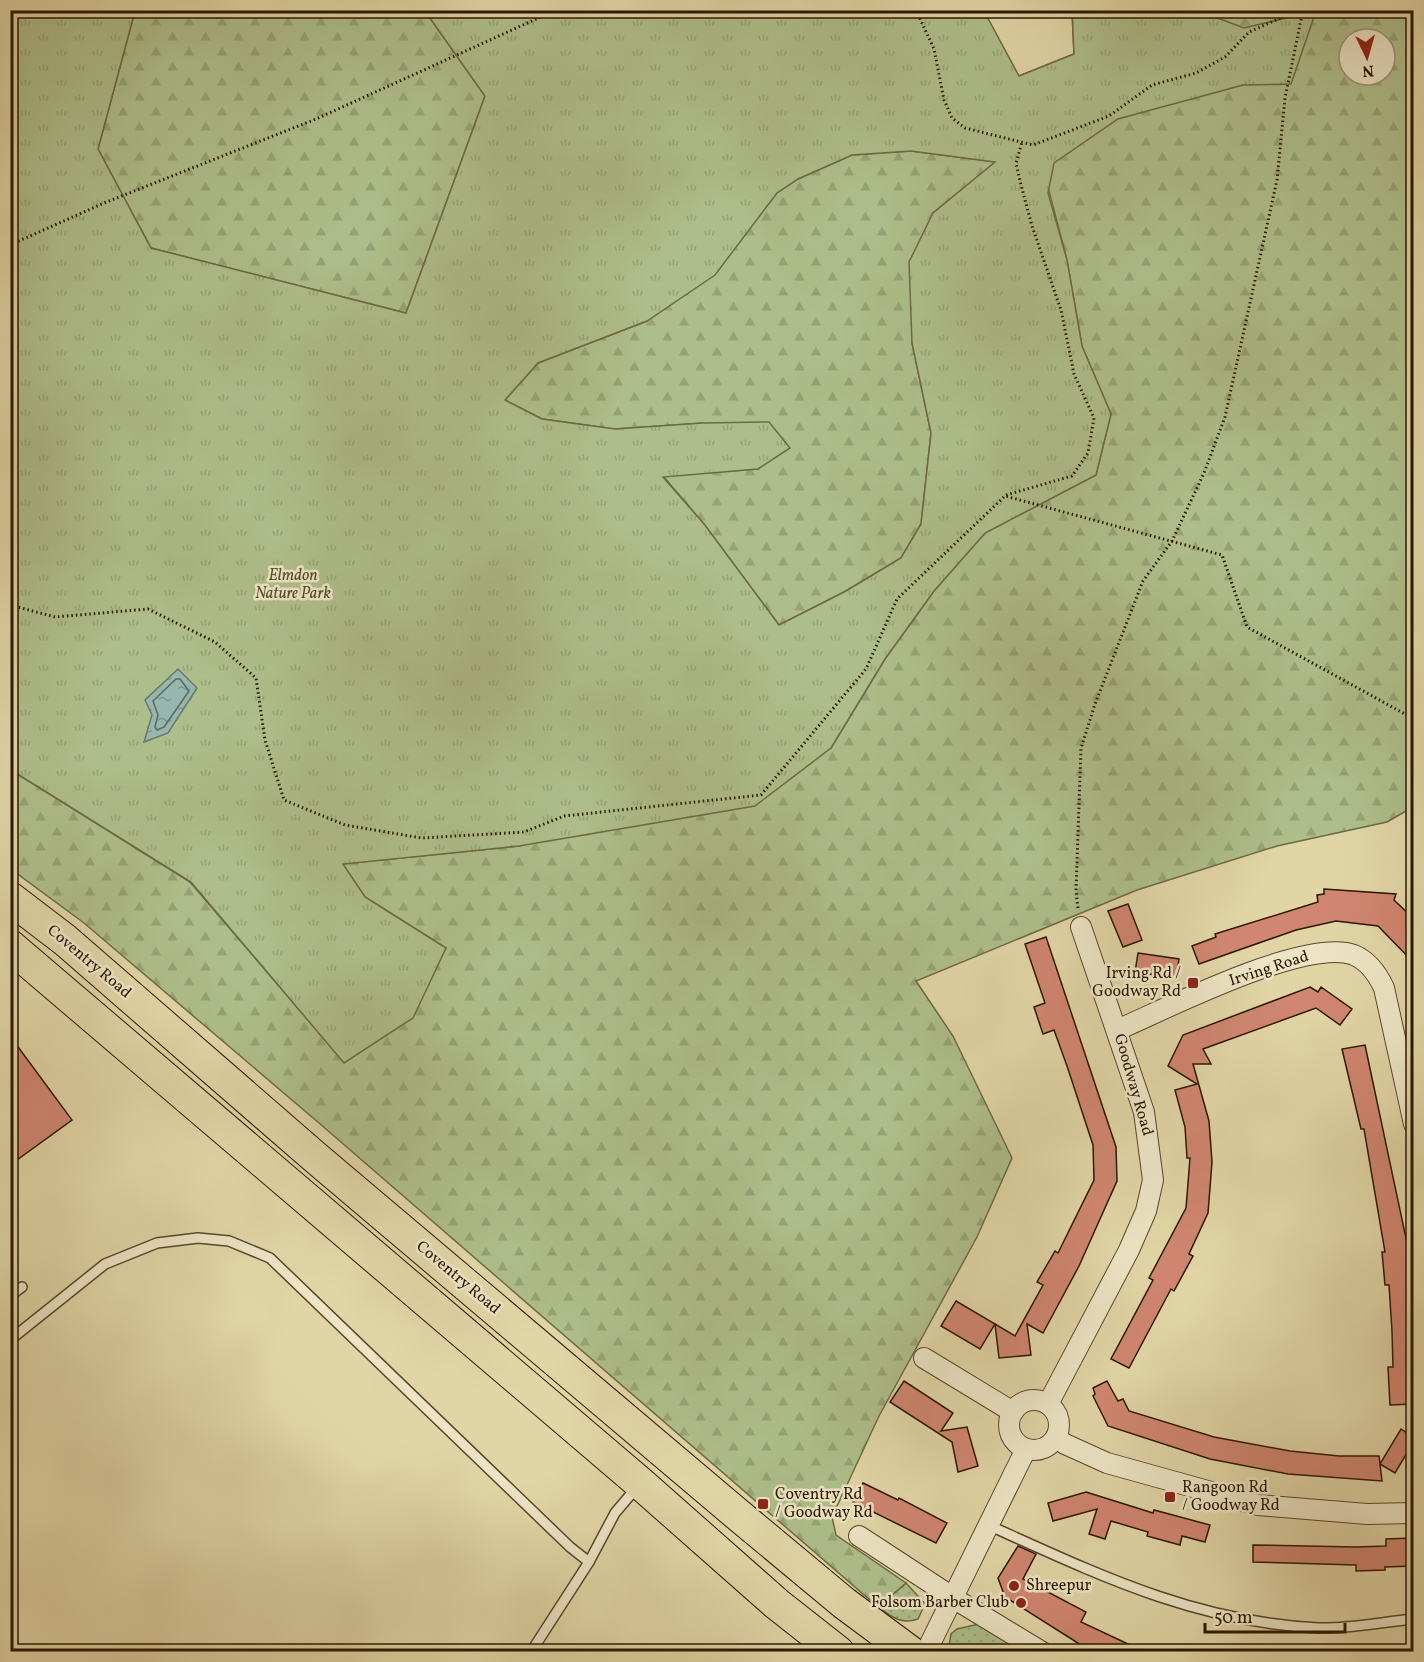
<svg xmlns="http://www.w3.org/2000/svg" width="1424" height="1662" viewBox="0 0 1424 1662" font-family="Vollkorn,serif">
  <defs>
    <pattern id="grass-dots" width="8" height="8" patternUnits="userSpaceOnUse" patternTransform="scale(1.5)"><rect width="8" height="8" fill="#aebe8a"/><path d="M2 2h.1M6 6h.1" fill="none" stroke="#96a375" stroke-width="1.8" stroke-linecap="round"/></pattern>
    <pattern id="forest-firs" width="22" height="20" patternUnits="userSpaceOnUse" patternTransform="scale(1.5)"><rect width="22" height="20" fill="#aebe8a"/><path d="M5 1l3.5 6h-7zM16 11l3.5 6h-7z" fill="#96a375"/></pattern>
    <pattern id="park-tufts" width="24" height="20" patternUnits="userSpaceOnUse" patternTransform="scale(1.5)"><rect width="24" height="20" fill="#aebe8a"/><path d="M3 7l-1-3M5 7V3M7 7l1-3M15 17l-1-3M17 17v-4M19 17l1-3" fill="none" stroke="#96a375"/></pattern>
    <pattern id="water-ripples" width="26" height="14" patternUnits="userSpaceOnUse" patternTransform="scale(1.5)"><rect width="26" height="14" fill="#96b7b0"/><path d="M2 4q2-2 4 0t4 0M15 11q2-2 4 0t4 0" fill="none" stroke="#7b948d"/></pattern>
  </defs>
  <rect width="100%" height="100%" fill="#e1d5a6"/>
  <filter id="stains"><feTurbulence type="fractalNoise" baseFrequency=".00333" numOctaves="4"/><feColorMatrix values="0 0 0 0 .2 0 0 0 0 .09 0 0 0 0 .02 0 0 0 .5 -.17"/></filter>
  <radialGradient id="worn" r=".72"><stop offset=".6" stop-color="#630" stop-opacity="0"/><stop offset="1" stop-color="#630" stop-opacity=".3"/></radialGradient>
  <!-- grass -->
  <g fill="url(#grass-dots)" stroke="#6d6a45" stroke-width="1.5">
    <path d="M906,1583L925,1604L918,1619C901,1625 892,1617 878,1607Z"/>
    <polygon points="979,1624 1026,1652 948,1652 951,1634 957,1629"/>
  </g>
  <!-- forest -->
  <g fill="url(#forest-firs)" stroke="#6d6a45" stroke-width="1.5" fill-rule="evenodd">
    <polygon points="135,11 425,11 485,96 406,313 151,248 98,149"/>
    <path d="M1072,11H1413V807L1387,822L1277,846L1137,890L916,981L953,1036L1012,1158L977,1237L879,1416L832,1517L836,1535L906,1583L878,1607L319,1123L84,923L11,869V770L190,882L344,1062L446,948L365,897L342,864L519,846L831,748L885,659L934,591L985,533L1096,475L1111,414L1082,346L1067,260L1019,76L1074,54ZM1349,39H1385V75H1349Z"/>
    <polygon points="911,151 996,162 933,213 912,343 931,433 921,524 901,558 846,591 779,625 704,524 663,476 758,469 703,423 615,429 542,419 505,400 538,363 647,321 747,230 777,193 798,179 852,155"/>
  </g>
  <!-- park -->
  <path fill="url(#park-tufts)" stroke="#6d6a45" stroke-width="1.5" fill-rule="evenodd" d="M10,11H135L98,149L151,248L406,313L485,96L425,11H984L1019,76L1074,54L1072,11H1199L1244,28L1316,11L1291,84L1243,85L1118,119L1054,163L1048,193L1067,260L1082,346L1111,414L1096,475L985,533L934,591L885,659L831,748L755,806L519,846L343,864L365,897L446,948L413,1018L344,1063L191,882L11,770ZM911,151L995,162L933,213L909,262L912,343L931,433L921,524L901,558L846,591L779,625L704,524L663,477L758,469L790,448L769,422L703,423L615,429L542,419L505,400L538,363L647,321L715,275L777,193L798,179L852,155Z"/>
  <!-- water -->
  <polygon fill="url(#water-ripples)" stroke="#6c776a" stroke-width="1.5" points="178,669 197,688 168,733 144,742 152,715 145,700"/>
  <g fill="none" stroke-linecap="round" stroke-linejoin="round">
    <!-- shore -->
    <polygon stroke="#616758" stroke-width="1.5" points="176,679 180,679 189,691 164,727 157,730 155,727 158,715 153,701"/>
  </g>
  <!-- building -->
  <g fill="#d08670" stroke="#2c1700" stroke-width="1.5">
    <polygon points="1324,889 1396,894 1394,900 1413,918 1413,962 1378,926 1336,921 1296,930 1199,964 1192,946 1216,937 1215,934 1318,902 1317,895 1324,894"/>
    <polygon points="1128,904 1142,940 1123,947 1108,911"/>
    <polygon points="1046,937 1116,1147 1117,1181 1079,1266 1043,1333 1027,1324 1031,1355 999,1358 995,1324 1015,1336 1043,1285 1037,1282 1055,1251 1058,1253 1094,1180 1093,1145 1067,1066 1054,1030 1043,1034 1034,1007 1045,1003 1025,944"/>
    <polygon points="1138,953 1179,959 1176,978 1135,972"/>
    <polygon points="1310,987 1318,992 1321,987 1352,1009 1340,1025 1316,1008 1203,1049 1211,1064 1193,1064 1209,1121 1212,1162 1208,1213 1189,1254 1193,1256 1174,1291 1171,1289 1129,1368 1111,1359 1153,1280 1149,1278 1186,1208 1190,1158 1187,1158 1185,1127 1175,1090 1197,1084 1168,1066 1183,1035"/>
    <polygon points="10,1036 72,1120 10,1165"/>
    <polygon points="1365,1045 1407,1243 1413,1331 1413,1404 1390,1405 1388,1367 1393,1367 1392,1331 1389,1285 1385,1285 1382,1252 1385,1252 1364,1129 1361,1129 1342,1049"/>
    <polygon points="956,1301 995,1324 980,1349 941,1326"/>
    <polygon points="904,1381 953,1413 941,1431 967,1427 978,1466 958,1472 952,1442 890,1402"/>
    <polygon points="1107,1381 1118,1401 1123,1399 1129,1411 1214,1437 1290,1451 1339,1456 1379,1456 1380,1464 1401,1429 1413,1437 1413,1443 1395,1473 1380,1464 1382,1481 1288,1474 1210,1459 1108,1426 1093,1396 1095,1394 1093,1388"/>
    <polygon points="863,1483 898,1500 899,1498 947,1523 936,1543 853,1502"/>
    <polygon points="1086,1492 1153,1513 1154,1510 1210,1525 1205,1542 1182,1536 1180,1545 1147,1536 1148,1532 1111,1521 1105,1539 1089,1534 1097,1509 1053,1521 1048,1503"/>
    <polygon points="1413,1538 1413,1566 1385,1567 1385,1570 1356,1571 1356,1565 1253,1562 1253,1545 1356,1547 1386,1546 1386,1539"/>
    <polygon points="1018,1546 1036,1554 1023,1579 1086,1612 1081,1622 1145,1652 1096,1652 1081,1645 1005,1597 998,1578"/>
  </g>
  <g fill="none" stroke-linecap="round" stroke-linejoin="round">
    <!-- service casing -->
    <g stroke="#59462a" stroke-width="12">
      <g id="service">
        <polyline points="10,1296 22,1287"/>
        <polyline points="10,1340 105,1264 157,1243 198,1238 229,1241 270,1258 570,1547 589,1562 531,1652"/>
        <path d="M988,1525C1097,1574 1195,1622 1318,1628C1349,1629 1382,1622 1414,1619"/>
        <polyline points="589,1562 615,1513 637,1487"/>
      </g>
    </g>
    <!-- minor casing -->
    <g stroke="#59462a" stroke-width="22">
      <g id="minor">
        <path d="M1117,1030C1166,1009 1306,937 1354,955C1368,961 1378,975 1384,988L1414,1124"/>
        <polyline points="924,1358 1013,1412"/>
        <circle cx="1034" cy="1425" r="25"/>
        <polyline points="1048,1404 1129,1250 1146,1211 1153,1180 1144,1112 1081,927"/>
        <polyline points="1056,1438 1065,1444 1107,1463 1258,1505 1367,1514 1414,1513"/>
        <polyline points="859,1536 963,1604 1042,1652"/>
        <polyline points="926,1652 1026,1449"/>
      </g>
    </g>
    <!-- trunk casing -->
    <g stroke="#2c1700" stroke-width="34">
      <g id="trunk">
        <polyline points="10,898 65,940 316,1158 737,1514 844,1603 910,1652"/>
        <polyline points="10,946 640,1483 777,1604 838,1652"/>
      </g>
    </g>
    <!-- path -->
    <g stroke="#2c1700" stroke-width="3" stroke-dasharray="1.5 3" stroke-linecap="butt">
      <polyline points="916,10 934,49 944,100 952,118 965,128 1033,145 1109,116 1152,85 1196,73 1225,57 1249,32 1299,10"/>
      <polyline points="10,245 104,203 316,119 556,10"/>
      <polyline points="1006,495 1072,476 1088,453 1094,418 1074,374 1061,310 1032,226 1020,181 1016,163 1022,142"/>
      <polyline points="10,605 55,617 148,609 215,642 256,678 265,740 284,800 345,825 422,838 524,832 564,816 761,795 866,669 897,599 1005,496 1222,555 1247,627 1414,719"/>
      <polyline points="1078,908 1076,891 1081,748 1095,704 1143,581 1172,541 1204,473 1225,417 1277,180 1285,98 1303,10"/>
    </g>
    <!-- service -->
    <use href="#service" stroke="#ece4c5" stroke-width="9"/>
    <!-- minor -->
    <use href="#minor" stroke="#ece4c5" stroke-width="20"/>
    <!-- trunk -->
    <use href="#trunk" stroke="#e1d5a6" stroke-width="32"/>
  </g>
  <!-- markers -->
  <g fill="#8f2418" stroke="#ece4c5" stroke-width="2">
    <rect x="1187" y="977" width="12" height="12" rx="3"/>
    <rect x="1164" y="1491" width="12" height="12" rx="3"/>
    <rect x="757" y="1498" width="12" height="12" rx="3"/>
    <circle cx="1014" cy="1586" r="6"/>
    <circle cx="1021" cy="1603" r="6"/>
  </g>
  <g text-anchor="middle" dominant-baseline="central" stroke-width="5" stroke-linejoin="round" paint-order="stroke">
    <!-- park labels -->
    <g font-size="16" font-style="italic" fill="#534929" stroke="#ece4c5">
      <text x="293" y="576">Elmdon<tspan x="293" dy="18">Nature Park</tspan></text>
    </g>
    <!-- street labels -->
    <g font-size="16" fill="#2c1700" stroke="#ece4c5">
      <text transform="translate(89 962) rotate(40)">Coventry Road</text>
      <text transform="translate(1269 969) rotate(-18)">Irving Road</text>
      <text transform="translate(1133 1085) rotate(74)">Goodway Road</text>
      <text transform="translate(458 1278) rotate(40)">Coventry Road</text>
    </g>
    <!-- poi labels -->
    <g font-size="16" fill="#2c1700" stroke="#ece4c5" text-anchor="start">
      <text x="1181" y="974" text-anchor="end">Irving Rd /<tspan x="1181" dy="18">Goodway Rd</tspan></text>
      <text x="1182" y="1488">Rangoon Rd<tspan x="1182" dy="18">/ Goodway Rd</tspan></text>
      <text x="775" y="1495">Coventry Rd<tspan x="775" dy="18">/ Goodway Rd</tspan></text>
      <text x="1026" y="1586">Shreepur</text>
      <text x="1009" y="1603" text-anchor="end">Folsom Barber Club</text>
    </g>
  </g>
  <!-- margin -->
  <rect width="1424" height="1662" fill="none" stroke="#e1d5a6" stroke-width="36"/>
  <rect x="12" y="12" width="1400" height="1638" fill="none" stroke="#2c1700" stroke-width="3"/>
  <rect x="18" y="18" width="1388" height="1626" fill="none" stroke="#2c1700" stroke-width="1.5"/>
  <!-- north arrow -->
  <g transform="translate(1367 57) rotate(175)"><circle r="28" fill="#ece4c5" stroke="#9f9276" stroke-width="1.5"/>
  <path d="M0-4.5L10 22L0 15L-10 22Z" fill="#8f2418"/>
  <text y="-9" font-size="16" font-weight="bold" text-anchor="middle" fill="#2c1700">N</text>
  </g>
  <!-- scale -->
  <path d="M1205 1623v9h140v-9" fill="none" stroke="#2c1700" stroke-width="3"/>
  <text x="1214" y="1623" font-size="18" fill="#2c1700" stroke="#ece4c5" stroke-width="4.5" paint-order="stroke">50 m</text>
  <rect width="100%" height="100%" filter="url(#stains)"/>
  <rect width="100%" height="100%" fill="url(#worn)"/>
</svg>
